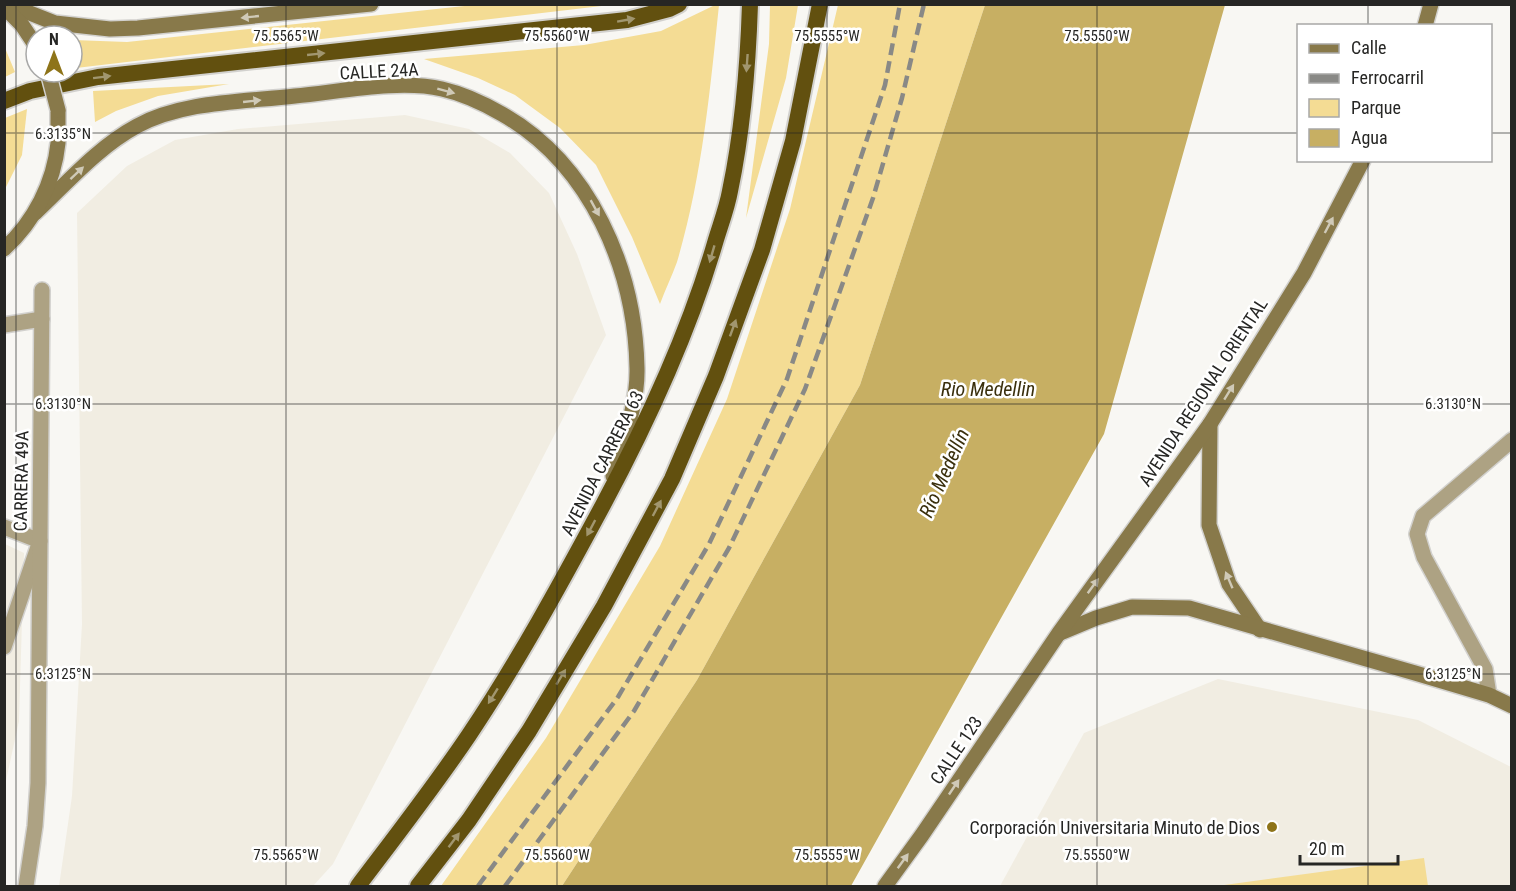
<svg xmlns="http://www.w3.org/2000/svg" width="1516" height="891" viewBox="0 0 1516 891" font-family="'Roboto Condensed',sans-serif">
  <rect width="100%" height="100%" fill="#f8f7f3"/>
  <!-- built -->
  <g fill="#f1ede2">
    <polygon points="405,115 469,129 510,153 549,193 577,254 606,335 333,864 313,886 59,886 72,796 82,624 77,213 127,166 175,140 238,129"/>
    <polygon points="5,544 24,553 19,721 5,785"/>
    <polygon points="1218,679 1418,720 1511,767 1511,886 1000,886 1084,733"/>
  </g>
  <!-- green -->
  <g fill="#f4dc94">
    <polygon points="483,4 610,5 76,68 73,40 127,42"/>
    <path d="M715,5H719C710,91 702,178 677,262C672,276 665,290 660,304L632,237L596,165L560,128L515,95L478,78L424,59L584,45L661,31Z"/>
    <polygon points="770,5 798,5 786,78 746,218 769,44"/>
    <polygon points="838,5 985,5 860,385 697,680 562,886 441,886 546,738 660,546 727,399 790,209"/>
    <polygon points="5,48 15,72 5,77 4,77"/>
    <polygon points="229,84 158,96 116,111 95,122 93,91"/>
    <polygon points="27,109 22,155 5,189 5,118"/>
    <polygon points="1424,858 1428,886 1217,886"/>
  </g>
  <!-- water -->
  <polygon fill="#c7af63" points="985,5 1225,5 1104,434 851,886 562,886 697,680 860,385"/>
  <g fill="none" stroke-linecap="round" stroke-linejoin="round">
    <!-- service casing -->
    <g stroke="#d2d1ce" stroke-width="18">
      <g id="service">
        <polyline points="4,325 42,319"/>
        <polyline points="4,527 40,541 4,647"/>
        <polyline points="1489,695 1485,669 1424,557 1417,534 1423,516 1512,440"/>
      </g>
    </g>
    <!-- minor casing -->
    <g stroke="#d2d1ce" stroke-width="18">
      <polyline id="minor" points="26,886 35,826 38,783 42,290"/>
    </g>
    <!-- secondary casing -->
    <g stroke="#d2d1ce" stroke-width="18">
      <g id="secondary">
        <polyline points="7,4 55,23 110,29 138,28 371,4"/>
        <polyline points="4,7 22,25 36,46"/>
        <polyline points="1425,26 1431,4"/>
        <path d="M35,213C67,183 98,147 137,126C183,101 244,102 295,96C339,92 399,79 442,89C464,94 483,103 502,114C590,164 635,268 637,368C638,404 623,441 613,476"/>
        <path d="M4,249C34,222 54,183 58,143C58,132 58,121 58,110"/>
        <polyline points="1210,424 1209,525 1229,584 1260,630"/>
        <polyline points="1060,633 1096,618 1132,607 1189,608 1415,673 1489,695 1512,706"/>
        <polyline points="885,886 922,835 1059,633 1210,424 1304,273 1363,160"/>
      </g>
    </g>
    <!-- trunk casing -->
    <g stroke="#d2d1ce" stroke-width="20">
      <g id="trunk">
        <polyline points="4,101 30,91 98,77 627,20 669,9 679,4"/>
        <path d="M358,886C395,837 434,787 469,735C518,662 561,583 603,505C648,421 688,335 715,243C720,226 727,208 730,191C743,129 748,67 750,4"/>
        <polyline points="418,886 469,820 529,731 604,606 672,479 716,376 762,250 793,141 820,4"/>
      </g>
    </g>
    <!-- service -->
    <use href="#service" stroke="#ada283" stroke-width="15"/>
    <!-- minor -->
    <use href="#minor" stroke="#ada283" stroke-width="15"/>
    <!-- secondary -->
    <use href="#secondary" stroke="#88794a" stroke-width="15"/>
    <!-- trunk -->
    <use href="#trunk" stroke="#62500f" stroke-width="16"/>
    <!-- rail -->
    <g stroke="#898986" stroke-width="4.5" stroke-dasharray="12 6" stroke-linecap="butt">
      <polyline points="478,886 618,697 709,544 787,379 885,85 900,4"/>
      <polyline points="505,886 634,711 729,548 805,389 873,198 902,98 924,4"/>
    </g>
    <!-- secondary-bridge casing -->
    <g stroke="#d2d1ce" stroke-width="18" stroke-linecap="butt">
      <polyline id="secondary-bridge" points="48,72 58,110"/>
    </g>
    <!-- secondary-bridge -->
    <use href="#secondary-bridge" stroke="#88794a" stroke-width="15"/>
  </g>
  <!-- one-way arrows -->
  <defs><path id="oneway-solid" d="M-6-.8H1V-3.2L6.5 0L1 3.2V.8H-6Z" transform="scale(1.5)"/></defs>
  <g fill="#cfc9b7">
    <use href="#oneway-solid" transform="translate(250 17) rotate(174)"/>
    <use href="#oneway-solid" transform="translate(446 91) rotate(15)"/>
    <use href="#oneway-solid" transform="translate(252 101) rotate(-6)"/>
    <use href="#oneway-solid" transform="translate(77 173) rotate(-43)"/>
    <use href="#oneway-solid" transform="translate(595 208) rotate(61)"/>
    <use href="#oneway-solid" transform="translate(1329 225) rotate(-62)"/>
    <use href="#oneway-solid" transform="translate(1229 392) rotate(-58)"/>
    <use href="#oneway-solid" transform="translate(1229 580) rotate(-113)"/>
    <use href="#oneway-solid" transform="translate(1093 586) rotate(-54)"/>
    <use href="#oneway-solid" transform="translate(954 787) rotate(-56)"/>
    <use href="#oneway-solid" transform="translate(903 861) rotate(-54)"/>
  </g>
  <g fill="#a1966f">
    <use href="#oneway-solid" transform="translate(626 20) rotate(-10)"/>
    <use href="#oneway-solid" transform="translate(316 54) rotate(-6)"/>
    <use href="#oneway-solid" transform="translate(747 63) rotate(94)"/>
    <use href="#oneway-solid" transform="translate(102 77) rotate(-7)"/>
    <use href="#oneway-solid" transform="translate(712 254) rotate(106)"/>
    <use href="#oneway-solid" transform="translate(733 328) rotate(-70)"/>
    <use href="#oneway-solid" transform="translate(657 508) rotate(-62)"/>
    <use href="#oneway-solid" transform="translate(591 528) rotate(118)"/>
    <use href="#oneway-solid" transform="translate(561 677) rotate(-59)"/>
    <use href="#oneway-solid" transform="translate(493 696) rotate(122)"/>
    <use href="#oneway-solid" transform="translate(454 840) rotate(-53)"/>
  </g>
  <!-- ticks -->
  <path fill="none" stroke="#262624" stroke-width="1.5" stroke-opacity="0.45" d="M16,4V886M286,4V886M557,4V886M827,4V886M1097,4V886M1368,4V26M4,133H1298M1490,133H1512M1368,160V886M4,404H1512M4,674H1512"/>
  <!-- markers -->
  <circle fill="#8e7419" stroke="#fff" stroke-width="2" cx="1272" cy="827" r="6"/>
  <g text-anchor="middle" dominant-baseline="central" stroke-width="5" stroke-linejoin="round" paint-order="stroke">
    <!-- street labels -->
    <g font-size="18" fill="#262624" stroke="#fff">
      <text transform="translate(379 71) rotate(-3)">CALLE 24A</text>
      <text transform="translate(1203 392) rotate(-57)">AVENIDA REGIONAL ORIENTAL</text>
      <text transform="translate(602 463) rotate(-63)">AVENIDA CARRERA 63</text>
      <text transform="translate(21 481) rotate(-89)">CARRERA 49A</text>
      <text transform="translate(956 750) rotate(-56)">CALLE 123</text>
    </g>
    <!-- poi labels -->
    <g font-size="18" fill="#262624" stroke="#fff" text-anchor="end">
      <text x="1260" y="827">Corporación Universitaria Minuto de Dios</text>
    </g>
    <!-- water labels -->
    <g font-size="20" font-style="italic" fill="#3a2f0d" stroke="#fff">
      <text x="988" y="389">Rio Medellin</text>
      <text transform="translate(944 473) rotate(-66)">Río Medellín</text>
    </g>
  </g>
  <g font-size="15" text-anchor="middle" fill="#262624" stroke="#fff" stroke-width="5" stroke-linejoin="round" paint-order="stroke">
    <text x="286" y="41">75.5565°W</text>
    <text x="557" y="41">75.5560°W</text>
    <text x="827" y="41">75.5555°W</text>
    <text x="1097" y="41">75.5550°W</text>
    <text x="63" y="139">6.3135°N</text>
    <text x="63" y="409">6.3130°N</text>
    <text x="1453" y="409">6.3130°N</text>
    <text x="63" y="679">6.3125°N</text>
    <text x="1453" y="679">6.3125°N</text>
    <text x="286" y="860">75.5565°W</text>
    <text x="557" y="860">75.5560°W</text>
    <text x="827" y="860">75.5555°W</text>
    <text x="1097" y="860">75.5550°W</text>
  </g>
  <!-- border -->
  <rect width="1516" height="891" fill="none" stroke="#262624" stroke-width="12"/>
  <!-- legend -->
  <rect x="1297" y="24" width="195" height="138" fill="#ffffff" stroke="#a8a8a7" stroke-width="1.5"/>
  <rect x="1309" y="44" width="30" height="9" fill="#88794a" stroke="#a8a8a7" stroke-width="1.5"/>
  <text x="1351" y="54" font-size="18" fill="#262624">Calle</text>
  <rect x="1309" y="74" width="30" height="9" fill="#898986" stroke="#a8a8a7" stroke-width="1.5"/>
  <text x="1351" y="84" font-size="18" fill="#262624">Ferrocarril</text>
  <rect x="1309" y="99" width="30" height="18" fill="#f4dc94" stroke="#a8a8a7" stroke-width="1.5"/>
  <text x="1351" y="114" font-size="18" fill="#262624">Parque</text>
  <rect x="1309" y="129" width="30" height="18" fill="#c7af63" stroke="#a8a8a7" stroke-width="1.5"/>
  <text x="1351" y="144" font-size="18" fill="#262624">Agua</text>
  <!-- north arrow -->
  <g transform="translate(54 54)"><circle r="28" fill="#ffffff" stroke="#a8a8a7" stroke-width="1.5"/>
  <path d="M0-4.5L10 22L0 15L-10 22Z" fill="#8e7419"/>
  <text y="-9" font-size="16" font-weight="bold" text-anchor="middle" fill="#262624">N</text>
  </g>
  <!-- scale -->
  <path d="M1300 855v9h98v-9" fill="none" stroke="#262624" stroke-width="3"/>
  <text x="1309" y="855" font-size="18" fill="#262624" stroke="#ffffff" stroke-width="4.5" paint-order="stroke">20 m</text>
</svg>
